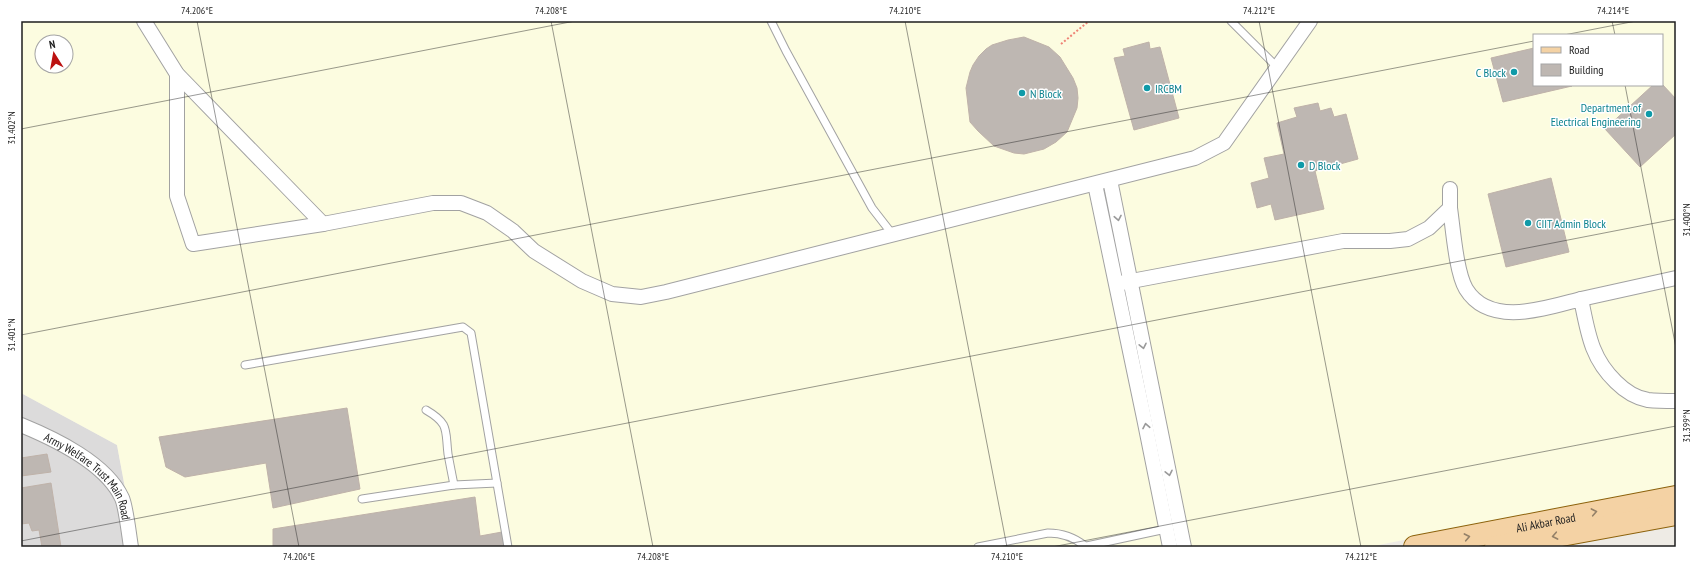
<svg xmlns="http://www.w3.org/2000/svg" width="1697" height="568" viewBox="0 0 1697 568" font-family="'PT Sans Narrow',sans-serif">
  <rect width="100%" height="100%" fill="#eeebe5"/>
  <!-- residential -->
  <polygon fill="#dcdbdb" points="21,393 117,445 136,547 21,547"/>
  <!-- education -->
  <path fill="#fcfce0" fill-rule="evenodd" d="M21,21H1676V485L1369,547H136L117,445L21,393ZM1534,35H1662V85H1534ZM42,42H66V66H42Z"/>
  <!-- building -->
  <g fill="#beb7b2" stroke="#bfb2a9">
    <polygon points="1024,37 1049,47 1060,57 1073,78 1077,88 1078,98 1077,108 1067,132 1056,142 1044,149 1024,154 1014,153 994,146 978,131 970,122 966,88 970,72 973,65 979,56 986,49 992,45 1008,40"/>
    <polygon points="1149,42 1150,49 1160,47 1179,118 1134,130 1114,58 1125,56 1123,49"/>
    <polygon points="1534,48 1534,85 1572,86 1503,102 1491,58"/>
    <polygon points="1662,84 1676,99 1676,134 1640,167 1605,129 1653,85 1662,85"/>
    <polygon points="1318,103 1320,111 1331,108 1334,117 1346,114 1358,159 1315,171 1324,209 1275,220 1271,204 1257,208 1251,183 1269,178 1264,158 1284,154 1277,123 1297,117 1294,108"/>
    <polygon points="1551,178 1569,252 1506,267 1488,194"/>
    <polygon points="347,408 360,489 273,508 266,463 185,477 166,467 159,437"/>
    <polygon points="47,454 51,472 21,476 21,458"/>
    <polygon points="51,483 61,547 42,547 39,530 32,531 29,523 21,524 21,488"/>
    <polygon points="475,497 480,536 502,532 505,547 273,547 273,529"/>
  </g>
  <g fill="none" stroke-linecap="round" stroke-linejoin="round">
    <!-- lane casing -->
    <g stroke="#a2a2a2" stroke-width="9">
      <g id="lane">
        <polyline points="771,21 786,51 872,208 893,235"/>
        <polyline points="1231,21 1277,67"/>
        <polyline points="245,365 463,327 471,333 508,547"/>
        <path d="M426,410C450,424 445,430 448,454C450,465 452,475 454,485"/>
        <polyline points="362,499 454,485 497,483"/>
        <path d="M978,547L1048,533C1062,533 1074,537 1085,546"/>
        <polyline points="1082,547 1166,529"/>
      </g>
    </g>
    <!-- street casing -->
    <g stroke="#a2a2a2" stroke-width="16">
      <g id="street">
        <polyline points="144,21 177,74 323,224"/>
        <polyline points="177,74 177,196 193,244 323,224 433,203 461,203 487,213 513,231 534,251 582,281 612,294 641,297 666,292 1195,158 1224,143 1310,21"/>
        <polyline points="1110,180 1184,547"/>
        <polyline points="1095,184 1144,418 1170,547"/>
        <path d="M1450,208C1453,228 1456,272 1466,289C1490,328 1546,308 1581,299C1588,333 1591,358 1616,382C1625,391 1636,398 1648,400C1657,401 1667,401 1676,401"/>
        <polyline points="1121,283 1343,241 1390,241 1408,239 1429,228 1450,208 1450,189"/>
        <polyline points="1581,299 1676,278"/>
        <path id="s1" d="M21,425C55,439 106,463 122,498C126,507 129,535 131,547"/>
      </g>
    </g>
    <!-- primary casing -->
    <g stroke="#8c620c" stroke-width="24">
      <g id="primary">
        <path id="s2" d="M1415,547L1676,497"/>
        <polyline points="1496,547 1676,514"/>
      </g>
    </g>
    <!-- path -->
    <polyline stroke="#ee8376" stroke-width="2" stroke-dasharray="2 2" stroke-linecap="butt" points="1061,44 1089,21"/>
    <!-- lane -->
    <use href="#lane" stroke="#fff" stroke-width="7"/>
    <!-- street -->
    <use href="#street" stroke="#fff" stroke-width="14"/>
    <!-- primary -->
    <use href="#primary" stroke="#f4d2a4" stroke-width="22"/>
  </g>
  <!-- one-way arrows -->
  <defs><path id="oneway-chevron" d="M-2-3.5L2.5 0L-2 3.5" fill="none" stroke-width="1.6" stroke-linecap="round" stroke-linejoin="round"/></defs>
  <g stroke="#9a9a9a">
    <use href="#oneway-chevron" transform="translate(1118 218) rotate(79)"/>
    <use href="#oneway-chevron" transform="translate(1143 346) rotate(78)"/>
    <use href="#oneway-chevron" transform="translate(1146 426) rotate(-101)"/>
    <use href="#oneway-chevron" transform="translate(1169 473) rotate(78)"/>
  </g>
  <g stroke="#948168">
    <use href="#oneway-chevron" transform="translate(1594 512) rotate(-11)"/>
    <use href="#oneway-chevron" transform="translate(1555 536) rotate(169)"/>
    <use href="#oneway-chevron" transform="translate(1467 537) rotate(-11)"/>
  </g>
  <!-- ticks -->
  <path fill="none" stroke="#1e1e1e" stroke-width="1" stroke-opacity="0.45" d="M197,21L299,547M551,21L653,547M905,21L1007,547M1259,21L1361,547M1612,21L1615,35M1564,35L1636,21M1625,85L1676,348M21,129L575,21M21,335L1534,41M21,541L1676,219M1052,547L1676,426"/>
  <!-- markers -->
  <g fill="#0f9aa8" stroke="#fff" stroke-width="1.5">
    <circle cx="1514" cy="72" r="4"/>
    <circle cx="1147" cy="88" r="4"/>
    <circle cx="1022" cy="93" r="4"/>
    <circle cx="1649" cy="114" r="4"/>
    <circle cx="1301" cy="165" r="4"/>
    <circle cx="1528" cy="223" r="4"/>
  </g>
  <g text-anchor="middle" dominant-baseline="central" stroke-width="3" stroke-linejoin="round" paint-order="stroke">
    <!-- culture labels -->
    <g font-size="12" fill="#0d838f" stroke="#fff" text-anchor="start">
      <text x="1506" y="72" text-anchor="end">C Block</text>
      <text x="1155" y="88">IRCBM</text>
      <text x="1030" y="93">N Block</text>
      <text x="1641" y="107" text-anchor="end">Department of<tspan x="1641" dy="14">Electrical Engineering</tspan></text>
      <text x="1309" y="165">D Block</text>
      <text x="1536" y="223">CIIT Admin Block</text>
    </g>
    <!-- street labels -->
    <g font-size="12" fill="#1e1e1e" stroke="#fff">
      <text stroke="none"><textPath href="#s1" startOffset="88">Army Welfare Trust Main Road</textPath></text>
      <text stroke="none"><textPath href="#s2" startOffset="133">Ali Akbar Road</textPath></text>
    </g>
  </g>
  <!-- border -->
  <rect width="1697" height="568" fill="none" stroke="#ffffff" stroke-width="44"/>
  <!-- legend -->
  <rect x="1533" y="34" width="130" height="52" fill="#ffffff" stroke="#a5a5a5"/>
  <rect x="1541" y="47" width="20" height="6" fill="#f4d2a4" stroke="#a5a5a5"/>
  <text x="1569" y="54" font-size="12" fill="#1e1e1e">Road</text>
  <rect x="1541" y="64" width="20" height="12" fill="#beb7b2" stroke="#a5a5a5"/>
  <text x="1569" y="74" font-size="12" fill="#1e1e1e">Building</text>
  <!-- north arrow -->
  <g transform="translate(54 54) rotate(349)"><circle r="19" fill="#ffffff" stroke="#a5a5a5"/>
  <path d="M0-3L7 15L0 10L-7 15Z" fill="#bc1110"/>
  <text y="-6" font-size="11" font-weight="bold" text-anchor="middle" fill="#1e1e1e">N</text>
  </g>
  <rect x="22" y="22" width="1653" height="524" fill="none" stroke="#1e1e1e" stroke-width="1.5"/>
  <g font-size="10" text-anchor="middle" fill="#1e1e1e">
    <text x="197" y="14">74.206°E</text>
    <text x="551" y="14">74.208°E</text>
    <text x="905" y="14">74.210°E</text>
    <text x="1259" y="14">74.212°E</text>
    <text x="1613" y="14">74.214°E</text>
    <text transform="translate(11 128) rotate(-90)" y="4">31.402°N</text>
    <text transform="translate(1686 220) rotate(-90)" y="4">31.400°N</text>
    <text transform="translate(11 335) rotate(-90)" y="4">31.401°N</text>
    <text transform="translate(1686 426) rotate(-90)" y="4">31.399°N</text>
    <text x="299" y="560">74.206°E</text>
    <text x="653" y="560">74.208°E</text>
    <text x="1007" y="560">74.210°E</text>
    <text x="1361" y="560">74.212°E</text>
  </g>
</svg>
